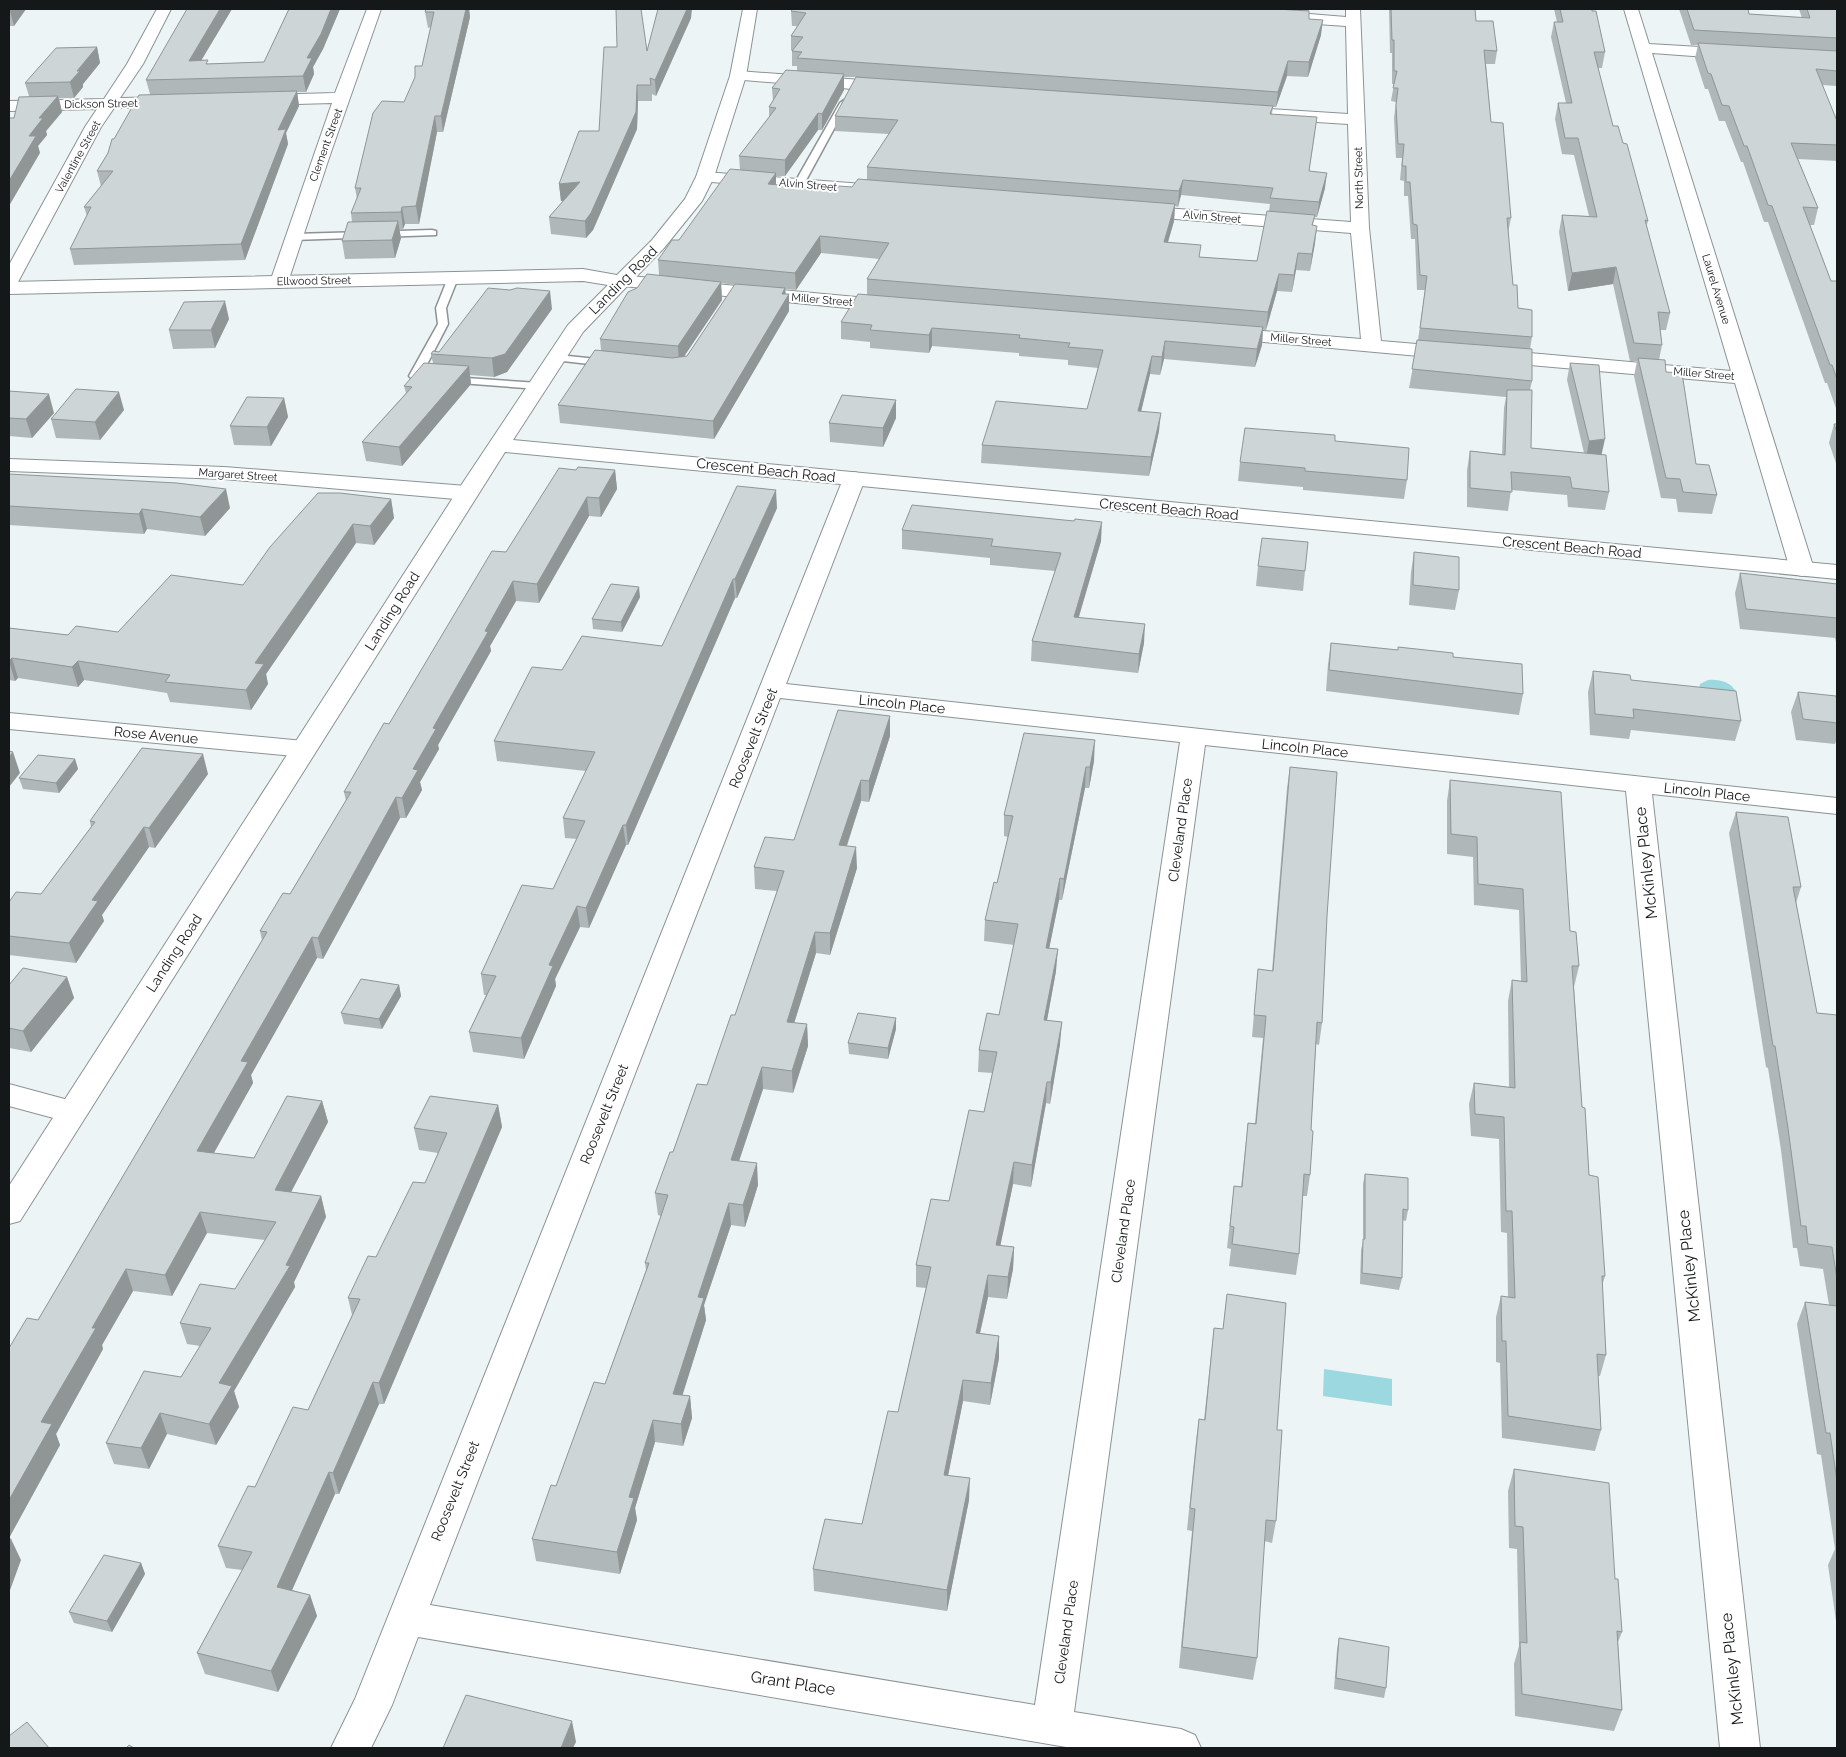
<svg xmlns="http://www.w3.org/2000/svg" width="1846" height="1757" viewBox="0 0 1846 1757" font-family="Raleway,sans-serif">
  <rect width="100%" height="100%" fill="#ecf4f5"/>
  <!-- water -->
  <g fill="#9cd8e0">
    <path d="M1708,680C1719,679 1731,682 1736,692L1699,690L1700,684Z"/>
    <polygon points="1324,1369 1392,1379 1392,1406 1323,1396"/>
  </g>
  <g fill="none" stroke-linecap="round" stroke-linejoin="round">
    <!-- lane casing -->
    <g stroke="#8c9395" stroke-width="3">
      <g id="lane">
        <polygon points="844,100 848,103 804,184 802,186 796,186 794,184 840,103"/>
        <polygon points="432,230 436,231 436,235 294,240 289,237 294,234"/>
        <polygon points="453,275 458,278 446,308 448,324 422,374 429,377 423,380 411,378 409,376 438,324 436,308 448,278"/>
        <polygon points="558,355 607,360 612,363 607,366 554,360 553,358 554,356"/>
        <polygon points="451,377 539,383 545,386 539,389 447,382 445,380 447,378"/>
      </g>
    </g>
    <!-- street casing -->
    <g stroke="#8c9395" stroke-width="2">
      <g id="street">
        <polygon points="157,9 171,9 143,64 120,98 171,97 177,99 179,102 177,105 171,107 114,108 101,127 18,282 16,286 9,288 9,265 85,127 97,109 9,111 9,101 104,99 127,64"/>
        <polygon points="367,9 381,9 329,158 288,282 286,286 279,288 272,286 270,282 332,103 262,105 256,103 254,100 256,97 262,95 335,93"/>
        <polygon points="1346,9 1360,9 1369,228 1381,341 1452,347 1459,349 1462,353 1459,357 1452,359 1219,338 1216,334 1219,330 1226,328 1361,339 1351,233 1138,216 1132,215 1129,211 1132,207 1138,206 1351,222 1348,124 1256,118 1250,116 1248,113 1250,110 1256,108 1348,114 1346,26 1273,21 1268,19 1265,16 1268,13 1273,11 1346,17"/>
        <polygon points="1624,9 1638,9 1649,44 1734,49 1740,51 1742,54 1740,57 1734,59 1652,53 1814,569 1810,574 1802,576 1794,574 1790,569 1735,383 1495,362 1488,360 1485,356 1488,352 1495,350 1731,371"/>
        <polygon points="738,71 889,82 895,84 897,87 895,90 889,92 732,79 730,76 732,73"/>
        <polygon points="705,172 876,185 882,186 885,190 882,194 876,195 699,181 696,177 699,173"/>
        <polygon points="619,275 889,300 896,302 899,306 896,310 889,312 612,285 610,281 612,277"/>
        <polygon points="9,459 224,467 467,486 475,488 478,493 475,498 467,500 224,479 9,471"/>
        <path d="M854,472L862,474L865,479L786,684L1837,798V814L1652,794L1760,1748H1720L1626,791L1205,745L1074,1712L1181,1729L1195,1735L1201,1748H1072L418,1637L392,1705L371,1748H331L355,1699L843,479L846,474ZM780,698L1180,742L1035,1705L430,1605Z"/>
        <polygon points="9,713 304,741 313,744 317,749 313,754 304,757 9,729"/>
        <polygon points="9,1084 83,1104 87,1112 83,1120 72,1123 9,1106"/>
      </g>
    </g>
    <!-- secondary casing -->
    <g stroke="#8c9395" stroke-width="2">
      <polygon id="secondary" points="743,9 757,9 746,76 714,177 702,201 664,248 583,332 513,440 1837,565 1837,579 505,452 20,1221 9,1224 9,1186 456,493 568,325 608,285 583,281 9,294 9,282 583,269 617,275 652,240 685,199 696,177 730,76"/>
    </g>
    <!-- lane -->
    <use href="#lane" fill="#fff" fill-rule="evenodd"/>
    <!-- street -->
    <use href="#street" fill="#fff" fill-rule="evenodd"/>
    <!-- secondary -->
    <use href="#secondary" fill="#fff" fill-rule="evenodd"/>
  </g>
  <!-- wall -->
  <g fill="#b0b7b9" fill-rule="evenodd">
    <polygon points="9,9 26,9 14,26 9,26"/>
    <polygon points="232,9 201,60 208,64 264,62 289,9 340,9 323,49 313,67 314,74 306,92 297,92 299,106 286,133 288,144 245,260 74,265 70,249 87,216 84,207 101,186 97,171 108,153 150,94 146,80"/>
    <polygon points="426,9 469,9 470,17 443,132 437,132 419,224 405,224 403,229 399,229 401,238 395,258 345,259 342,241 352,222 351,213 357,199 355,188 404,102 422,66 431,27 428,28 425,12"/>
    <path d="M793,9H1309V19L1321,35L1308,77L1287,76L1276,107H1273L1272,114L1315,132L1309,171L1325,188L1317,217H1314L1313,226L1315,243L1310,271L1296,270L1292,292L1277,291L1266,330H1263L1262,345L1255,367L1164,359L1160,375L1150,374L1141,411L1159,431L1149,476L981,463L982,445L1087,409L1098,368L1068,365V360L1019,356V353L932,346L929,353L870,348V342L841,339V322L867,295V279L879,259L821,253L796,290L785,289L786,294H789V311L714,439L560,423L558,405L601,350L600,339L637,288L659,275L658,260L679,240L740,170L739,156L769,117V107L773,101L772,88L797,71V66H792V51L791,50V36L797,26H792L791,11ZM844,77H856L835,116V131L889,134L867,167V180L852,187L836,190L776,185V176H785L818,130H822L844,90ZM1181,195L1270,204L1269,211L1257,261L1200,257L1168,242L1174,221L1175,206L1178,207ZM721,283L735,285L687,356H684L722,300Z"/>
    <polygon points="1389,9 1475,9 1476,21 1497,51 1495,64 1486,64 1491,122 1511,218 1508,233 1513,285 1518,308 1532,337 1530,349 1532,381 1530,390 1531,448 1584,453 1567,380 1570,363 1601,454 1609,492 1605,510 1568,507 1567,495 1511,490 1508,511 1467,507 1467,470 1470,451 1502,454 1504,408 1506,397 1409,388 1418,340 1425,290 1417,290 1415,239 1411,239 1408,196 1404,196 1404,181 1400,180 1402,158 1396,158 1394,118 1396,102 1391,101 1394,84 1392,84 1392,53 1390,53"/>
    <polygon points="1554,9 1592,9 1605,52 1602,68 1598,68 1613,126 1623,143 1648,221 1646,227 1670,313 1666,330 1660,330 1662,345 1659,360 1666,372 1696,464 1717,495 1712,514 1678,512 1676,499 1661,498 1634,376 1637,361 1630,361 1613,284 1568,291 1559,232 1562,215 1589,216 1574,155 1562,154 1555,119 1558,103 1566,103 1551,37 1554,22 1557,22"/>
    <polygon points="1679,9 1748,9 1749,14 1802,18 1799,9 1837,9 1837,86 1822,85 1837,121 1837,161 1798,159 1818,208 1814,225 1810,225 1831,281 1837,281 1837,411 1827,383 1825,383 1768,222 1764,222 1743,162 1741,162 1725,121 1719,121 1708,89 1705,89 1695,58 1698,45 1691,45"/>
    <polygon points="691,18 656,96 652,94 652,101 638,101 637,129 593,230 586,238 551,234 549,217 563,201 561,201 559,184 599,131 647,51"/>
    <polygon points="97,47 100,63 83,84 83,87 74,98 59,98 62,112 46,131 47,135 38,146 40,153 14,118 29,96 25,83"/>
    <polygon points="552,309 507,372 494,377 470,375 471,384 402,466 366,461 362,442 406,393 404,386 433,363 431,354 439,352"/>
    <polygon points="229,319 215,348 173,349 169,330"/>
    <polygon points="9,391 54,413 32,438 9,436"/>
    <polygon points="284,398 288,417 271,446 234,445 230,426"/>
    <polygon points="124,410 100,440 56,438 51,419"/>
    <polygon points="896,418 883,447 830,442 829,423"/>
    <polygon points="1834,424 1837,424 1837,466 1829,443"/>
    <polygon points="1335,441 1407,480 1404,499 1303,490 1303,487 1238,481 1240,462"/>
    <polygon points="576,470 615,470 617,489 601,517 589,516 539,603 516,601 490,646 491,651 438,745 439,749 420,782 422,790 406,818 400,818 323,959 317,958 251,1075 253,1083 214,1153 254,1158 322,1101 328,1122 291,1192 321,1196 326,1217 294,1282 295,1287 234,1391 239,1407 216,1445 167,1434 149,1469 114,1464 106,1443 181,1377 200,1346 187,1344 180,1323 235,1289 265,1240 207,1233 172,1296 133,1291 102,1345 103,1349 56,1434 60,1445 9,1538 38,1320 262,940 260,931 290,894 346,801 344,792 389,724 506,552"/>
    <polygon points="9,474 230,508 205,536 147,529 144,534 25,526 9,525"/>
    <polygon points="391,499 394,518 374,545 356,543 266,674 268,684 251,710 170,702 167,693 84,680 78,687 18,678 15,681 9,680 9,628 68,635 118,632 243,585"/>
    <polygon points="777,508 737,598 735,598 628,845 626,845 589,928 580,927 555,979 556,986 524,1059 473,1052 469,1032 486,995 484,995 481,974 553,889 577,839 565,838 563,818 586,771 497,761 494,741 562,670 662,646"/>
    <polygon points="902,530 1101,541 1079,617 1144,643 1138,673 1031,661 1032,641 1055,571 990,565 990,558 902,549"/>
    <polygon points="1414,552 1459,590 1455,610 1409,605 1411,572"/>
    <polygon points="1258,566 1305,571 1303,591 1256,586"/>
    <polygon points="1740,573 1837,584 1837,642 1836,642 1835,638 1740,629 1735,593"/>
    <polygon points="640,597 622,632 593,629 592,619"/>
    <polygon points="1331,643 1453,657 1523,694 1519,715 1326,691 1328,664"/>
    <polygon points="1593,671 1631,680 1741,721 1735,741 1631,730 1629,739 1590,735 1588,692"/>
    <polygon points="1798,692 1837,723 1837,738 1835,744 1796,740 1791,712"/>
    <polygon points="890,736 869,802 861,801 847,846 857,868 830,955 816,953 794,1023 807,1024 808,1046 793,1093 763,1089 739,1161 758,1185 745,1227 731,1225 704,1305 706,1320 682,1395 690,1396 692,1418 683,1446 655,1442 635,1508 637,1520 620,1574 536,1561 532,1539 556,1486 605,1384 646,1270 645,1263 661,1216 658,1215 655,1193 673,1152 707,1085 735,1015 777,891 755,889 754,867 794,840"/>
    <polygon points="75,759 78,769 59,793 23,789 19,778"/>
    <polygon points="1094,761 1089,788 1085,788 1062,900 1059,900 1049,948 1056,971 1047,1020 1060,1044 1050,1104 1046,1103 1031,1187 1013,1184 1000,1246 1014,1247 1013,1269 1007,1299 988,1297 980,1333 999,1336 999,1358 990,1405 963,1401 948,1475 969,1500 947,1611 814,1591 813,1569 862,1524 898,1412 926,1288 916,1287 916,1265 949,1201 984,1112 992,1073 978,1072 979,1050 999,1015 1014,945 984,941 985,920 997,883 1008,837 1004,836 1004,815"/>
    <polygon points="1290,767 1327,916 1322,1023 1319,1045 1316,1044 1311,1130 1310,1175 1307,1196 1303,1196 1299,1254 1296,1275 1229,1266 1231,1249 1227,1248 1234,1186 1241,1187 1248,1123 1255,1123 1263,1038 1252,1037 1256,991 1258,969 1272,971 1287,788"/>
    <polygon points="208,774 155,848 149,847 102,915 104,921 76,963 9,955 9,902 41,894 91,827 90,821"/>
    <polygon points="1450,780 1570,931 1579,966 1574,987 1582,1107 1589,1175 1605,1276 1602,1286 1606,1355 1600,1376 1598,1376 1601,1430 1595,1451 1502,1438 1500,1363 1496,1362 1496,1317 1501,1296 1508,1297 1507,1233 1501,1232 1499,1139 1471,1136 1469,1104 1474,1083 1509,1087 1508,1001 1512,980 1521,981 1519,910 1474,905 1473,857 1447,854 1447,801"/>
    <polygon points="1736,812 1801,887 1796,903 1817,1013 1837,1018 1837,1628 1828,1565 1835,1549 1821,1455 1817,1454 1797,1324 1805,1302 1829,1305 1823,1269 1800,1266 1797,1248 1793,1248 1781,1150 1768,1068 1766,1067 1729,833"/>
    <polygon points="67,977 74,998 31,1052 9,1048 9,985"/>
    <polygon points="399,985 401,996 382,1029 344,1024 341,1013"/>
    <polygon points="896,1018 896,1029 888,1059 849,1054 848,1043"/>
    <polygon points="498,1105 502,1127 384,1404 379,1404 339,1494 335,1494 292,1590 310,1595 317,1616 278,1692 205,1674 197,1653 242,1570 226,1568 218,1546 255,1487 308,1410 352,1315 348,1298 376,1257 425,1183 438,1153 419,1150 414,1128"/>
    <polygon points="1365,1174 1408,1210 1406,1221 1402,1220 1402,1278 1399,1290 1360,1284 1361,1250 1363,1242 1363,1184"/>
    <polygon points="1227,1294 1277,1430 1276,1521 1272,1543 1264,1541 1257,1658 1253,1680 1179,1668 1192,1531 1187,1530 1196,1441 1199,1419 1204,1420 1214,1328 1223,1329"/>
    <polygon points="1514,1469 1615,1579 1622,1632 1618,1642 1622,1710 1614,1731 1515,1716 1514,1664 1519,1646 1517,1549 1509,1548 1508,1491"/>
    <polygon points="141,1563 145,1574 112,1632 74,1623 69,1612"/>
    <polygon points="1339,1638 1386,1688 1384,1698 1334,1689 1337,1649"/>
  </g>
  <!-- shaded-wall -->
  <g fill="#909596">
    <polygon points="11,9 26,9 14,26 10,11"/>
    <polygon points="220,9 232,9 192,76 189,61"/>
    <polygon points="331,9 340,9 323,49 313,67 314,74 306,92 303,76 307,58"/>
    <polygon points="466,9 469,9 470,17 443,132 441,116"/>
    <polygon points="687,9 692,9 691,18 656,96 655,80"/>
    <polygon points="1323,20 1321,35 1308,77 1309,62"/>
    <polygon points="97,47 100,63 83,84 83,87 74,98 70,82 77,71"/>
    <polygon points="1288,61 1287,76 1276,107 1278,92"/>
    <polygon points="844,74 844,90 822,130 822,114"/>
    <polygon points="637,85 638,101 637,129 593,230 586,238 585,221"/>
    <polygon points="297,91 299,106 286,133 288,144 245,260 241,244 278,130"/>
    <polygon points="58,96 62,112 46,131 47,135 38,146 40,153 9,206 9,181 29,136 39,118"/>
    <polygon points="818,113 818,130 785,176 785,160"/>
    <polygon points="435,116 437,132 419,224 416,206"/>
    <polygon points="776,173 776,190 768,184"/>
    <polygon points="1327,173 1325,188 1317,217 1319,202"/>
    <polygon points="1183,180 1181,195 1178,207 1179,191"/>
    <polygon points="580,182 581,199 561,201 559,184"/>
    <polygon points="1175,204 1174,221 1163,259 1164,242"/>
    <polygon points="402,207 405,224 403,229 401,212"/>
    <polygon points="398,221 401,238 395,258 392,240"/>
    <polygon points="1317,226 1315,243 1310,271 1312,254"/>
    <polygon points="820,236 821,253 796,290 795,273"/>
    <polygon points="1298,253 1296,270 1292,292 1294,275"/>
    <polygon points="1616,267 1613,284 1568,291 1572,273"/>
    <polygon points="1279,274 1277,291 1266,330 1268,312"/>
    <polygon points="721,282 722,300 679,364 678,346"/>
    <polygon points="785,288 786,299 789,294 789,311 714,439 713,421"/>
    <polygon points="550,291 552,309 507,372 494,377 492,358"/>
    <polygon points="225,301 229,319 215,348 211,330"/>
    <polygon points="1263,327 1262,345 1255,367 1257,349"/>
    <polygon points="932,328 932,346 929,353 929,335"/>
    <polygon points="1165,341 1164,359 1160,375 1162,357"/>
    <polygon points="1152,356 1150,374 1137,429 1138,411"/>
    <polygon points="469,366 471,384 402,466 399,447"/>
    <polygon points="119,392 124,410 100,440 95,422"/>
    <polygon points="49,394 54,413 32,438 26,419"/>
    <polygon points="284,398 288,417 271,446 267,427"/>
    <polygon points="896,400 896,418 883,447 883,428"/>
    <polygon points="1161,413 1159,431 1149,476 1151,457"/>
    <polygon points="1605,439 1601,457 1586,459 1589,441"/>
    <polygon points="615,470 617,489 601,517 599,498"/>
    <polygon points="226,489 230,508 205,536 200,517"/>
    <polygon points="776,490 777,508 737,598 735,579"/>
    <polygon points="587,497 589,516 539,603 537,584"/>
    <polygon points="391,499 394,518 374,545 370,526"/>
    <polygon points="142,509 147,529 144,534 139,514"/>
    <polygon points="1102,522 1101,541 1073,636 1074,617"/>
    <polygon points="353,524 356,543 266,674 268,684 251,710 246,690 255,663"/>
    <polygon points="733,579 735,598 628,845 626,825"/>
    <polygon points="513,581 516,601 490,646 491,651 438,745 439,749 420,782 422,790 406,818 402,798 413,769 433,728 485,631"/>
    <polygon points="639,587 640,597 622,632 621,622"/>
    <polygon points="1145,624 1144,643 1138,673 1139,654"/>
    <polygon points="12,658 18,678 15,681 9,661"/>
    <polygon points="78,661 84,680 78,687 72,667"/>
    <polygon points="890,716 890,736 869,802 869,781"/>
    <polygon points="1095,740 1094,761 1089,788 1090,767"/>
    <polygon points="13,752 20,773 9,787 9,757"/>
    <polygon points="203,754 208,774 155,848 149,828"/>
    <polygon points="75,759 78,769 59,793 56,783"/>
    <polygon points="1086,767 1085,788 1062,900 1064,879"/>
    <polygon points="861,780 861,801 840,866 839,845"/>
    <polygon points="396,797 400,818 323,959 318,938"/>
    <polygon points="623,825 626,845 589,928 586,908"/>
    <polygon points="144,827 149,847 102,915 104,921 76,963 69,943 92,900"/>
    <polygon points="856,847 857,868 830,955 830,933"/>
    <polygon points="1060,878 1059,900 1045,969 1046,948"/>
    <polygon points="577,906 580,927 555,979 556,986 524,1059 521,1038 549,965"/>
    <polygon points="815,932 816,953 788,1043 787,1022"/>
    <polygon points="312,937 317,958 251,1075 253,1083 203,1172 197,1151 241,1061"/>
    <polygon points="1058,949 1056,971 1043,1042 1044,1020"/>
    <polygon points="67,977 74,998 31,1052 23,1031"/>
    <polygon points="399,985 401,996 382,1029 379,1019"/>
    <polygon points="896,1018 896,1029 888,1059 888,1048"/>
    <polygon points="1062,1022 1060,1044 1050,1104 1051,1082"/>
    <polygon points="807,1024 808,1046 793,1093 792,1071"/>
    <polygon points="762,1067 763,1089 732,1182 731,1160"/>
    <polygon points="1047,1082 1046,1103 1031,1187 1032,1165"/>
    <polygon points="322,1101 328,1122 281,1211 275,1190"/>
    <polygon points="498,1105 502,1127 384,1404 379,1383"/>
    <polygon points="1014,1162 1013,1184 996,1267 996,1245"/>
    <polygon points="757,1163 758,1185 745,1227 743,1205"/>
    <polygon points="321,1196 326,1217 294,1282 295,1287 234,1391 239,1407 216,1445 209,1424 219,1383 286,1265"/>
    <polygon points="729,1203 731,1225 704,1305 706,1320 676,1416 673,1394 698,1297"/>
    <polygon points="200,1212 207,1233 172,1296 165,1275"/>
    <polygon points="1014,1247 1013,1269 1007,1299 1008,1277"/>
    <polygon points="126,1269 133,1291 102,1345 103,1349 56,1434 60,1445 9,1538 9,1500 41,1422 92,1328"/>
    <polygon points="988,1275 988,1297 975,1355 976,1333"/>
    <polygon points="999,1336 999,1358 990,1405 991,1383"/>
    <polygon points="963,1380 963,1401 944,1496 944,1475"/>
    <polygon points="373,1382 379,1404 339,1494 333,1473"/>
    <polygon points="690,1396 692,1418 683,1446 681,1424"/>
    <polygon points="160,1413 167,1434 149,1469 141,1448"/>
    <polygon points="653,1420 655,1442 635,1508 637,1520 620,1574 617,1552 629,1497"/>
    <polygon points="329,1472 335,1494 284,1608 277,1587"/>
    <polygon points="970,1478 969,1500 947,1611 947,1590"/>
    <polygon points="11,1539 21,1560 9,1593 9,1546"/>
    <polygon points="141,1563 145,1574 112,1632 107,1621"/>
    <polygon points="310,1595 317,1616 278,1692 271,1671"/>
    <polygon points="572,1721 576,1742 573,1748 561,1748"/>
  </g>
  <!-- building -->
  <g fill="#cdd5d7" stroke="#909596">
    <polygon points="187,9 220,9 189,61 208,60 206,64 264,62 289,9 331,9 321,34 307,58 312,58 303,76 146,80"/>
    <polygon points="426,9 466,9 441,116 435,116 416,206 402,207 401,212 351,213 361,188 355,188 373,113 382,101 404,102 415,77 415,66 422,66 434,12 425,12"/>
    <polygon points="616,9 641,9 647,51 658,9 687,9 655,80 650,78 651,85 637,85 636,112 591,213 585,221 549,217 580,182 559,184 579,131 599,131 604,47 617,47"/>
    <polygon points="793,9 1276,9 1309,11 1309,19 1323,20 1309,62 1288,61 1278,92 797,58 802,52 792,51 803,37 791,36 806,13 791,11"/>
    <polygon points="1391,9 1475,9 1476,21 1493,21 1497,51 1484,50 1491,122 1503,123 1511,218 1507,218 1513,285 1517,285 1518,308 1532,310 1532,337 1420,328 1427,276 1420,275 1417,225 1413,224 1410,182 1406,182 1406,166 1402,166 1404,144 1398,144 1396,105 1398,88 1393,88 1397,71 1394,71 1394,40 1392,40"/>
    <polygon points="1560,9 1592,9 1592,11 1596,11 1605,52 1594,52 1613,126 1618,126 1623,143 1627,144 1648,221 1645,220 1670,313 1658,312 1662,345 1634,343 1616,267 1572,273 1562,215 1597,217 1578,138 1565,138 1558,103 1572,103 1554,22 1563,22"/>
    <polygon points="1687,9 1748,9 1749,14 1810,18 1807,9 1837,9 1837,38 1694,30"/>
    <polygon points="1698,43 1837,51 1837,71 1816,69 1837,121 1837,145 1791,143 1818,208 1803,207 1831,281 1837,281 1837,379 1832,365 1830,365 1772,206 1768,205 1747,146 1744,146 1729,106 1722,105 1711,74 1708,73"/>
    <polygon points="97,47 77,71 80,71 70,82 25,83 56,48"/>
    <polygon points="786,70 844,74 822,114 818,113 785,160 739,156 776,108 769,107 780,89 772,88"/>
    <polygon points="856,77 1273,106 1270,114 1317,117 1309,171 1327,173 1319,202 1270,198 1273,188 1183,180 1179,191 867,167 898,120 835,116"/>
    <polygon points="297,91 278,130 286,129 241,244 70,249 91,207 84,207 113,171 97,171 108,153 112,139 114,139 139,95"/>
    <polygon points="58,96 39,118 43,118 29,136 36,136 9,181 9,119 10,118 14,118 19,97"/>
    <polygon points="730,169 776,173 768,184 836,190 839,186 852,187 858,179 1175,204 1164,242 1201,245 1199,257 1257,261 1267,211 1315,215 1312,225 1317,226 1312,254 1298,253 1294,275 1279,274 1268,312 867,279 889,243 820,236 795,273 658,260 672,240 679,240"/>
    <polygon points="398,221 392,240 342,241 348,222"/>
    <polygon points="647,274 721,282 678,346 600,339 628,292 637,288"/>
    <polygon points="735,284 785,288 782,294 789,294 713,421 558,405 595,350 672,358 687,356"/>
    <polygon points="488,288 510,290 517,288 550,291 505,354 492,358 431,354 433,351 439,352"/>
    <polygon points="858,294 1263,327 1257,349 1165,341 1162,357 1152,356 1138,411 1161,413 1151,457 982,445 996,401 1087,409 1103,350 1068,347 1070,343 1019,338 1020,335 932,328 929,335 870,330 872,325 841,322"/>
    <polygon points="225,301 211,330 169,330 184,302"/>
    <polygon points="1417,340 1532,349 1532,381 1412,369"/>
    <polygon points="1638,358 1665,360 1666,372 1682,373 1696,464 1709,465 1717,495 1683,492 1680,479 1666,478"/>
    <polygon points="424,363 469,366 399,447 362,442 412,387 404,386"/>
    <polygon points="1570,363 1599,365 1605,439 1589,441"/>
    <polygon points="76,389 119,392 95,422 51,419"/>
    <polygon points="1507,390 1532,390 1531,448 1606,455 1609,492 1572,488 1570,477 1511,472 1512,492 1470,488 1470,451 1505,455"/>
    <polygon points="9,391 49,394 26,419 9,418"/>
    <polygon points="842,395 896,400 883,428 829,423"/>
    <polygon points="247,397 284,398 267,427 230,426"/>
    <polygon points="1834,424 1837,424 1837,432"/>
    <polygon points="1245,428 1335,435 1335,441 1409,448 1407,480 1305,471 1305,468 1240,462"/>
    <polygon points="578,467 615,470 599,498 587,497 537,584 513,581 485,631 488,632 433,728 436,729 413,769 418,770 402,798 396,797 318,938 312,937 241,1061 248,1062 197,1151 254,1158 287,1096 322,1101 275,1190 321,1196 286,1265 290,1266 219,1383 232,1386 209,1424 160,1413 141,1448 106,1443 144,1371 181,1377 211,1328 180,1323 200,1284 235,1289 276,1222 200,1212 165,1275 126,1269 92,1328 96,1328 41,1422 52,1424 9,1500 9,1348 27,1318 38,1320 267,932 260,931 283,893 290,894 351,792 344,792 384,723 389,724 492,551 506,552 559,468 576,470"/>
    <polygon points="9,474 177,483 226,489 200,517 142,509 139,514 9,506"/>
    <polygon points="737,486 776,490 735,579 733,579 626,825 623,825 586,908 577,906 549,965 553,966 521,1038 469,1032 496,976 481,974 522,885 553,889 585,821 563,818 595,752 494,741 532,667 562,670 582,636 662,646"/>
    <polygon points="318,493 340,493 391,499 370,526 353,524 255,663 264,664 246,690 165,682 170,675 78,661 72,667 12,658 9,661 9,628 68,635 76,626 118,632 171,575 243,585 270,547"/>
    <polygon points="912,505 1074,521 1075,519 1102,522 1074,617 1145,624 1139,654 1032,641 1061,553 991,546 993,539 902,530"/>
    <polygon points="1262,538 1308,542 1305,571 1258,566"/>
    <polygon points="1414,552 1459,557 1459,590 1413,585"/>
    <polygon points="1740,573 1837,584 1837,618 1746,609"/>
    <polygon points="611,584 639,587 621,622 592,619"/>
    <polygon points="1331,643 1398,650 1398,647 1453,653 1453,657 1522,664 1523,694 1329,670"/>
    <polygon points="1593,671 1630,675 1631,680 1736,691 1741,721 1633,709 1634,718 1595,714"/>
    <polygon points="1798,692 1836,696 1837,702 1837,723 1803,719"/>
    <polygon points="838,710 890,716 869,781 861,780 839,845 856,847 830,933 815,932 787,1022 807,1024 792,1071 762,1067 731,1160 757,1163 743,1205 729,1203 698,1297 704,1298 673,1394 690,1396 681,1424 653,1420 629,1497 634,1498 617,1552 532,1539 551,1485 556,1486 594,1382 605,1384 649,1263 645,1263 668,1195 655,1193 670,1152 673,1152 697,1084 707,1085 731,1015 735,1015 784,871 754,867 765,837 794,840"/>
    <polygon points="1024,733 1095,740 1090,767 1086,767 1064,879 1060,878 1046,948 1058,949 1044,1020 1062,1022 1051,1082 1047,1082 1032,1165 1014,1162 996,1245 1014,1247 1008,1277 988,1275 976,1333 999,1336 991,1383 963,1380 944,1475 970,1478 947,1590 813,1569 825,1519 862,1524 888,1411 898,1412 931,1267 916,1265 931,1199 949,1201 969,1110 984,1112 997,1052 979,1050 987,1013 999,1015 1018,924 985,920 994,882 997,883 1013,816 1004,815"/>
    <polygon points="142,748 203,754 149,828 144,827 92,900 98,901 69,943 9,936 9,902 16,892 41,894 95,822 90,821"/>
    <polygon points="9,751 13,752 9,757"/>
    <polygon points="38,755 75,759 56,783 19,778"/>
    <polygon points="1290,767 1337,772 1327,916 1322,1023 1317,1022 1311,1130 1313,1131 1310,1175 1304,1174 1299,1254 1232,1244 1234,1227 1230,1226 1234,1186 1242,1187 1248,1123 1256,1124 1266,1016 1254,1015 1258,969 1273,971"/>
    <polygon points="1450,780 1561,792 1570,931 1576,932 1579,966 1572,966 1582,1107 1585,1108 1589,1175 1598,1177 1605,1276 1602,1276 1606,1355 1597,1354 1601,1430 1508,1416 1506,1341 1502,1341 1501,1296 1515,1298 1512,1211 1506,1211 1504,1117 1475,1114 1474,1083 1515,1088 1512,980 1527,982 1523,889 1478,884 1477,837 1451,834"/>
    <polygon points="1736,812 1788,817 1801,887 1793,887 1817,1013 1837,1015 1837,1279 1832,1247 1808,1244 1806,1226 1801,1226 1788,1128 1775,1046 1773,1046"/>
    <polygon points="23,968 67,977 23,1031 9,1028 9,985"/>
    <polygon points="361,979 399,985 379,1019 341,1013"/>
    <polygon points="858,1013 896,1018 888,1048 848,1043"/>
    <polygon points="430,1096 498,1105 379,1383 373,1382 333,1473 329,1472 277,1587 310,1595 271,1671 197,1653 252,1552 218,1546 248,1486 255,1487 293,1407 308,1410 360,1299 348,1298 368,1256 376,1257 413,1182 425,1183 447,1133 414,1128"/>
    <polygon points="1365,1174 1408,1178 1408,1210 1403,1209 1402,1278 1362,1273 1363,1239 1365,1239"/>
    <polygon points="1227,1294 1286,1303 1277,1430 1282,1430 1276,1521 1266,1520 1257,1658 1182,1647 1195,1509 1190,1508 1199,1419 1205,1420 1214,1328 1223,1329"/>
    <polygon points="1805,1302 1837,1306 1837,1481 1830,1433 1826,1433"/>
    <polygon points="1514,1469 1609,1483 1615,1579 1618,1579 1622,1632 1617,1631 1622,1710 1522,1694 1520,1642 1527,1643 1523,1527 1515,1526"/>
    <polygon points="9,1539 11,1539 9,1546"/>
    <polygon points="104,1555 141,1563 107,1621 69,1612"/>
    <polygon points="1339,1638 1389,1647 1386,1688 1336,1678"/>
    <polygon points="466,1695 572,1721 561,1748 443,1748"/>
    <polygon points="27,1722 49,1748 9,1748 9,1736"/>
    <polygon points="129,1745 134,1748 126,1748"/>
  </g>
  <g text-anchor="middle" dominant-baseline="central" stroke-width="4" stroke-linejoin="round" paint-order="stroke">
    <!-- far-street labels -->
    <g font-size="11" fill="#151819" stroke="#fff">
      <text transform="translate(101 104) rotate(-1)">Dickson Street</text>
      <text transform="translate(326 145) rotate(-70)">Clement Street</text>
      <text transform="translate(78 157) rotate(-61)">Valentine Street</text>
      <text transform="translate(1359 178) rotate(-91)">North Street</text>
      <text transform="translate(808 185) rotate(5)">Alvin Street</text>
      <text transform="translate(1212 217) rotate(5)">Alvin Street</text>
      <text transform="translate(314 281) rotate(-1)">Ellwood Street</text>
      <text transform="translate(1716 289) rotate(73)">Laurel Avenue</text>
      <text transform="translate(822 300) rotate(5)">Miller Street</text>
      <text transform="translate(1301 340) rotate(5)">Miller Street</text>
      <text transform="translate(1704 374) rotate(5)">Miller Street</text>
      <text transform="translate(238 475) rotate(4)">Margaret Street</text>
    </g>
    <!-- street labels -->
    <g font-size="14" fill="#151819" stroke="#fff">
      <text transform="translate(623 280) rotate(-45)">Landing Road</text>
      <text transform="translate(766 470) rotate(6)">Crescent Beach Road</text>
      <text transform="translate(1169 509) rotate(5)">Crescent Beach Road</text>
      <text transform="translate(1572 547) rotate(5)">Crescent Beach Road</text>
      <text transform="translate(392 611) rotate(-58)">Landing Road</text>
      <text transform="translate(902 704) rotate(6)">Lincoln Place</text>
      <text transform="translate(156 735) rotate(5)">Rose Avenue</text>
      <text transform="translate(753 738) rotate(-68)">Roosevelt Street</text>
      <text transform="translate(1305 748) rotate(6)">Lincoln Place</text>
      <text transform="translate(1707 792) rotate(6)">Lincoln Place</text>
      <text transform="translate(1180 830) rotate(-82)">Cleveland Place</text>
      <text transform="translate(174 953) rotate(-57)">Landing Road</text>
      <text transform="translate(604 1114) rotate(-68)">Roosevelt Street</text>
      <text transform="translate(1123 1231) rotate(-82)">Cleveland Place</text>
      <text transform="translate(455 1491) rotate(-68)">Roosevelt Street</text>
      <text transform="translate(1066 1632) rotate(-82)">Cleveland Place</text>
    </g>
    <!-- near-street labels -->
    <g font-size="16" fill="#151819" stroke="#fff">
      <text transform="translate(1646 863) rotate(-96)">McKinley Place</text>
      <text transform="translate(1689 1266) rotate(-96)">McKinley Place</text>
      <text transform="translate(1732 1669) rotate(-96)">McKinley Place</text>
      <text transform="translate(793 1683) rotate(9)">Grant Place</text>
    </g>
  </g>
  <!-- border -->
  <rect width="1846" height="1757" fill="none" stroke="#151819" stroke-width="20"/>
</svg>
